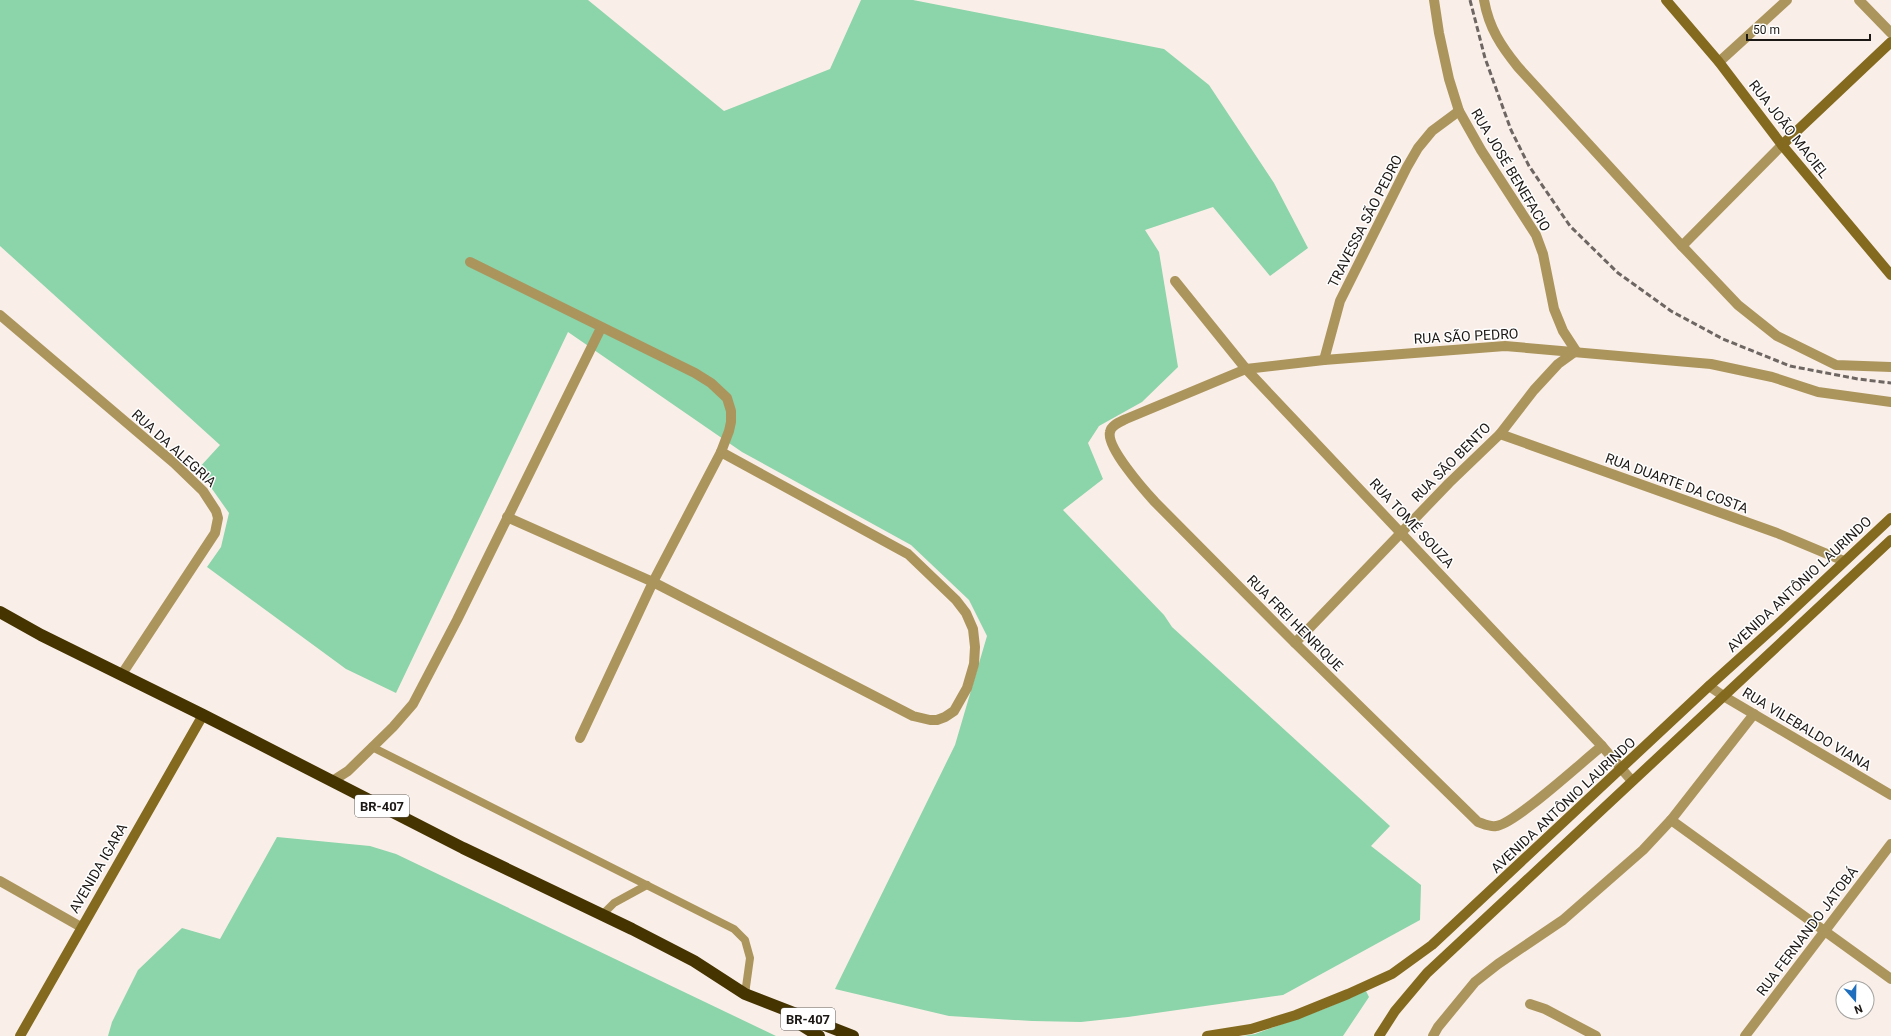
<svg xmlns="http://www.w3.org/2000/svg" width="1891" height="1036" viewBox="0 0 1891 1036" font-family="Roboto,sans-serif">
  <rect width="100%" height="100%" fill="#faefe8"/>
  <!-- green -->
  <g fill="#8cd4a9">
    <polygon points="0,0 588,0 724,111 830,69 861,0 913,0 1164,49 1209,85 1274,183 1308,248 1270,276 1213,207 1145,230 1159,252 1178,367 1142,402 1099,426 1088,443 1103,479 1063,510 1164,615 1172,627 1390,826 1371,846 1421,885 1420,920 1283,995 1128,1017 1081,1022 1032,1021 949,1016 835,989 955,745 987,636 969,600 911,545 742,452 568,332 396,693 346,669 207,567 221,547 229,513 198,469 220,445 0,246"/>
    <polygon points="277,837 370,846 396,854 776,1036 108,1036 112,1022 138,970 182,928 220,939"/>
    <polygon points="1366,991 1369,997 1343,1036 1243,1036 1255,1034 1324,1009"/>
  </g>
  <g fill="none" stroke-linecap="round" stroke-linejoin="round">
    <!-- lane -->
    <g stroke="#ac955d" stroke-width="8">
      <polyline points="372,747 734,929 745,940 750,958 745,994"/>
      <polyline points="602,915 614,903 647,885"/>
    </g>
    <!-- street -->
    <g stroke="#ac955d" stroke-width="10">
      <path d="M1484,0C1489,28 1501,46 1518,67L1682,246L1738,305L1777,336L1836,365L1891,367"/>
      <polyline points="1859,0 1891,33"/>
      <polyline points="1719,62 1787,0"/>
      <polyline points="1682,246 1782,145"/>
      <polyline points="470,262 695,373 711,383 727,398 731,411 731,422 729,431 721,452 653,582 580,738"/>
      <polyline points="1175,281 1246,369 1602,746 1632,781"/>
      <polyline points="0,315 174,463 203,491 216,511 218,518 215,533 122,674"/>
      <polyline points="1324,360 1340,301 1407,167 1418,148 1432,131 1459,111"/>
      <polyline points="1500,434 1777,533 1844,561"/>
      <polyline points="507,517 653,582 913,716 930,720 937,720 945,717 954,711 967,688 974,664 975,647 973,629 966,613 956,600 908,554 721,452"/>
      <polyline points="1295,643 1449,483 1500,434 1534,390 1558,364 1576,351 1563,331 1554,309 1543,254 1536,235 1481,150 1459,111 1449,79 1439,33 1434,0"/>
      <polyline points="1709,686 1725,697 1891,795"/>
      <path d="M1602,746C1584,760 1514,825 1496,826C1490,827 1484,824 1478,822L1295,643L1155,502C1144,490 1106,447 1110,432C1111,425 1120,422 1126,419L1246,369L1324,360L1505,346L1711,364L1772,377L1818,392L1891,402"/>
      <polyline points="334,780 348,771 393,727 413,704 457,620 601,328"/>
      <polyline points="1671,820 1891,979"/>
      <polyline points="0,881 81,927"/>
      <polyline points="1530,1004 1545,1009 1596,1036"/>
      <polyline points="1433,1036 1438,1027 1475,982 1498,964 1563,920 1643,850 1671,820 1754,714"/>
      <polyline points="1745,1036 1891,844"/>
    </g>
    <!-- secondary -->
    <g stroke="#846a1f" stroke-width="10">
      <polyline points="1666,0 1719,62 1782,145 1891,275"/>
      <polyline points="1782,145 1891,42"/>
      <polyline points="20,1036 203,715"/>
      <polyline points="1207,1036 1251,1029 1296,1015 1348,994 1392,974 1432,945 1709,686 1779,623 1891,518"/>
      <polyline points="1379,1036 1395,1011 1427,973 1891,540"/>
    </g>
    <!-- highway -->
    <g stroke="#453400" stroke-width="12">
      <polyline points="0,612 41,635 203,715 463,848 632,929 694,961 745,994 853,1036"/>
      <polyline points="787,1016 819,1036"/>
    </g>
    <!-- rail -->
    <polyline stroke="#6d6662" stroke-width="3" stroke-dasharray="6 3" stroke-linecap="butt" points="1470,0 1485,58 1511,130 1529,166 1570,226 1618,273 1671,311 1723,339 1790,366 1858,379 1891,383"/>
  </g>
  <g text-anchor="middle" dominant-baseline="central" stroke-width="3" stroke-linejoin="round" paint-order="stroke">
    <!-- shield labels -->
    <g fill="#fff" stroke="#605d5b" stroke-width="1">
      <rect x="355" y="795" width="54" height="22" rx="3"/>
      <rect x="781" y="1008" width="54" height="22" rx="3"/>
    </g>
    <g font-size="13" font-weight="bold" fill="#1c1815">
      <text x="382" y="806">BR-407</text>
      <text x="808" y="1019">BR-407</text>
    </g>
    <!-- street labels -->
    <g font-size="14" fill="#1c1815" stroke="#fff">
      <text transform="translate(1789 129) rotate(52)">RUA JOÃO MACIEL</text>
      <text transform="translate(1511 170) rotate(59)">RUA JOSÉ BENEFACIO</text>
      <text transform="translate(1365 221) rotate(-63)">TRAVESSA SÃO PEDRO</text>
      <text transform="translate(1466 336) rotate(-3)">RUA SÃO PEDRO</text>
      <text transform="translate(174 448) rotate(42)">RUA DA ALEGRIA</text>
      <text transform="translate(1451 462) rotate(-45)">RUA SÃO BENTO</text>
      <text transform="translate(1677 483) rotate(20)">RUA DUARTE DA COSTA</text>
      <text transform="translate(1412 523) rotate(47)">RUA TOMÉ SOUZA</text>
      <text transform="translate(1799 584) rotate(-43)">AVENIDA ANTÔNIO LAURINDO</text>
      <text transform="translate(1295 623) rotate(45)">RUA FREI HENRIQUE</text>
      <text transform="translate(1807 729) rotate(31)">RUA VILEBALDO VIANA</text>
      <text transform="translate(1563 805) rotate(-43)">AVENIDA ANTÔNIO LAURINDO</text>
      <text transform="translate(98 868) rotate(-60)">AVENIDA IGARA</text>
      <text transform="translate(1807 931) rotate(-53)">RUA FERNANDO JATOBÁ</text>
    </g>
  </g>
  <!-- north arrow -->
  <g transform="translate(1855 1000) rotate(160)"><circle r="19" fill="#ffffff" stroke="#a4a3a1"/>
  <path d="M0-3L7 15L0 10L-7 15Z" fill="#206fbe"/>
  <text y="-6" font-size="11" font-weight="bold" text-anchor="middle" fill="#1c1815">N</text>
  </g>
  <!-- scale -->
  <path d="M1747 34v6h123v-6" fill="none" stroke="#1c1815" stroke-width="2"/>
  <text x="1753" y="34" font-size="12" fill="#1c1815" stroke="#ffffff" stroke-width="3" paint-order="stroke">50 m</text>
</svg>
